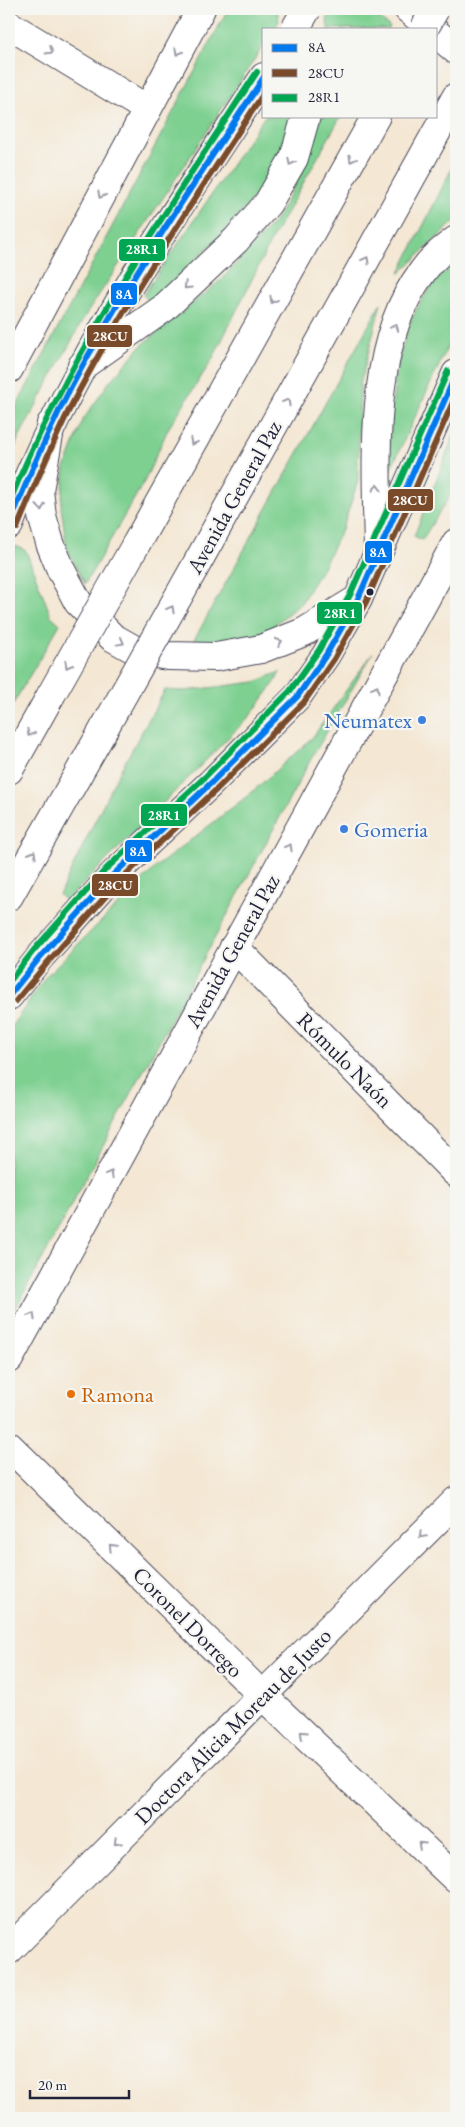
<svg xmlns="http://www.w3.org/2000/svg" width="465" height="2127" viewBox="0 0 465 2127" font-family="'EB Garamond',serif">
  <rect width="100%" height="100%" fill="#f6f6f2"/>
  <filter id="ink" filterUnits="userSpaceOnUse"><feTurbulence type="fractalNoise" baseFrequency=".02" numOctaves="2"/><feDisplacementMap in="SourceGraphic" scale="10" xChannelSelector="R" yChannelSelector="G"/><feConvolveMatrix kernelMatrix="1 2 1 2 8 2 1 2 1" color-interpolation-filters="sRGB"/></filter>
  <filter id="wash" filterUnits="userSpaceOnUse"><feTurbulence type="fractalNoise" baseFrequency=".0096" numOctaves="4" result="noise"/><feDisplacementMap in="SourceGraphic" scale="20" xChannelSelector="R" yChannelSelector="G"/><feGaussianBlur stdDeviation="1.12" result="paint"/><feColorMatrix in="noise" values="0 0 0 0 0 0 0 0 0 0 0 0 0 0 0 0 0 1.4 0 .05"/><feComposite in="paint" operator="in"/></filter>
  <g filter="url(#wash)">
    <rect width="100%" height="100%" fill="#f4e7d3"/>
    <!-- green -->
    <g fill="#7ed091" stroke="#507966">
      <polygon points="228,9 277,9 279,21 274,29 264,29 264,45 85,316 18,439 9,462 9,420"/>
      <polygon points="334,9 368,9 390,27 389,29 328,29 327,19"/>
      <path d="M265,116H293C287,133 282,151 274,167C251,213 188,265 150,302L143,295Z"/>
      <polygon points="319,116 341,116 274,235 212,360 168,429 145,480 85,584 67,550 61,507 65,468 83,420 110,381 142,345 222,279 275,221 300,176"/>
      <polygon points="456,160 456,220 399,274"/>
      <path d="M456,263V324L448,346L388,475C392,402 391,310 456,263Z"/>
      <polygon points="381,303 360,385 358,481 343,527 323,567 301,603 266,632 219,645 194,640"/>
      <polygon points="456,430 456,486 422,540 414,536"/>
      <polygon points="16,546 26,551 51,616 60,624 9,711 9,565"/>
      <polygon points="373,653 311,759 9,1321 9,1030 47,975 156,867 251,793 312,738"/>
      <polygon points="280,672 276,681 250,716 66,901 59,895 115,780 165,690 184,691 255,682"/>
    </g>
  </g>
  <g filter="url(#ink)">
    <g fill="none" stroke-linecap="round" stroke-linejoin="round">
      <!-- street casing -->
      <g stroke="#424052" stroke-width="30">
        <g id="street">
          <polyline points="9,25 147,109"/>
          <polyline points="234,947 456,1173"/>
          <polyline points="9,1446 263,1696 456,1879"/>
          <polyline points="9,1950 456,1501"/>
        </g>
      </g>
      <!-- secondary casing -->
      <g stroke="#424052" stroke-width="30">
        <g id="secondary">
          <polyline points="9,369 201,9"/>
          <polyline points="51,424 39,490 42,516 50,543 61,570 78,602 112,637 137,651 168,656 216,657 261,649 304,632 358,599 456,374"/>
          <path d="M9,525C70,363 170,221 264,77"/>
          <polyline points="9,1359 456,543"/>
        </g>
      </g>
      <!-- primary casing -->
      <g stroke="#424052" stroke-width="30">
        <g id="primary">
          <polyline points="408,9 432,29"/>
          <polyline points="436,33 456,50"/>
          <polyline points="82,366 164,308 236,240 268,203 294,158 306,116"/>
        </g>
      </g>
      <!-- highway casing -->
      <g stroke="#424052" stroke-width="30">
        <g id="highway">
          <polyline points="135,546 376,116"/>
          <path d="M378,554C377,466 366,345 423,271C432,258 444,249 456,240"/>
          <polyline points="195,567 456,97"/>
          <polyline points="9,770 51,695"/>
          <polyline points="9,896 105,727"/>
          <polyline points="9,996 41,956 113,875 211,783 297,697 326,655 358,599"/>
        </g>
      </g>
      <!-- street -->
      <use href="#street" stroke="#fff" stroke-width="28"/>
      <!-- secondary -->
      <use href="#secondary" stroke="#fff" stroke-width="28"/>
      <!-- primary -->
      <use href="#primary" stroke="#fff" stroke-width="28"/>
      <!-- highway -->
      <use href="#highway" stroke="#fff" stroke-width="28"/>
      <!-- secondary-bridge casing -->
      <g stroke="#424052" stroke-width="30" stroke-linecap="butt">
        <polyline id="secondary-bridge" points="295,29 307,9"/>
      </g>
      <!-- highway-bridge casing -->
      <g stroke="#424052" stroke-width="30" stroke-linecap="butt">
        <g id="highway-bridge">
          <polyline points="424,29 435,9"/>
          <polyline points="51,695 135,546"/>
          <polyline points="105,727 195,567"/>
        </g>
      </g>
      <!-- secondary-bridge -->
      <use href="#secondary-bridge" stroke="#fff" stroke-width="28"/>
      <!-- highway-bridge -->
      <use href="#highway-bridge" stroke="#fff" stroke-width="28"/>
      <!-- bus-1 casing -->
      <g stroke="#f6f6f2" stroke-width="10">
        <g id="bus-1">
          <path d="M9,525C25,485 42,446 61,407C119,292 193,185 264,77"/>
          <polyline points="9,996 41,956 113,875 211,783 297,697 326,655 358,599 456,374"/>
        </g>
      </g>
      <!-- bus-2 casing -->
      <g stroke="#f6f6f2" stroke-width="10">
        <g id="bus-2">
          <path d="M17,528C33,489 50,449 69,410C126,300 196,197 264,93"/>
          <polyline points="16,1001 48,962 119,881 217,789 304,702 334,659 366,602 456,395"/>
        </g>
      </g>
      <!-- bus-3 casing -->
      <g stroke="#f6f6f2" stroke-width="10">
        <g id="bus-3">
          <path d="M9,503C72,348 166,211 257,72"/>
          <polyline points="9,982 34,950 106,869 205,777 290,691 319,650 350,595 448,371"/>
        </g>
      </g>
      <!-- bus-1 -->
      <use href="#bus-1" stroke="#0079ef" stroke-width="6"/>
      <!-- bus-2 -->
      <use href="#bus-2" stroke="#7a4b2a" stroke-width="6"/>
      <!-- bus-3 -->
      <use href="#bus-3" stroke="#00a651" stroke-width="6"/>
    </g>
    <!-- one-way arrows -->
    <defs><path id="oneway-chevron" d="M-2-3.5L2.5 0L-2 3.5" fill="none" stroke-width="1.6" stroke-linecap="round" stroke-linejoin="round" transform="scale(1.25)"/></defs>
    <g stroke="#9c9ca7">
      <use href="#oneway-chevron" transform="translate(50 51) rotate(31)"/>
      <use href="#oneway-chevron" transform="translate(178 52) rotate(118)"/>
      <use href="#oneway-chevron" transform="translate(352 159) rotate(119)"/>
      <use href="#oneway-chevron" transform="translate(291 162) rotate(117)"/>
      <use href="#oneway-chevron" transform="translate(101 195) rotate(118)"/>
      <use href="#oneway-chevron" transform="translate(366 260) rotate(-61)"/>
      <use href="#oneway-chevron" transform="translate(187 286) rotate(136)"/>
      <use href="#oneway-chevron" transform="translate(273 300) rotate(119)"/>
      <use href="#oneway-chevron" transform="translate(395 327) rotate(-69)"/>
      <use href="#oneway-chevron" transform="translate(287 402) rotate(-61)"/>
      <use href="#oneway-chevron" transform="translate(193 442) rotate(119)"/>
      <use href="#oneway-chevron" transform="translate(377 488) rotate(-91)"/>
      <use href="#oneway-chevron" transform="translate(41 507) rotate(84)"/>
      <use href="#oneway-chevron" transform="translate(171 609) rotate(-61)"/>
      <use href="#oneway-chevron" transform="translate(121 642) rotate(29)"/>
      <use href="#oneway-chevron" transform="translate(279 642) rotate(-21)"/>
      <use href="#oneway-chevron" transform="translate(68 665) rotate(119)"/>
      <use href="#oneway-chevron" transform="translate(376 689) rotate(-61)"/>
      <use href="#oneway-chevron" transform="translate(30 733) rotate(119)"/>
      <use href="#oneway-chevron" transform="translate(289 847) rotate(-61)"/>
      <use href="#oneway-chevron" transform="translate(33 854) rotate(-60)"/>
      <use href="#oneway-chevron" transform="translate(110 1174) rotate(-61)"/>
      <use href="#oneway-chevron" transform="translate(32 1316) rotate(-61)"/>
      <use href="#oneway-chevron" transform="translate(422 1535) rotate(135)"/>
      <use href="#oneway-chevron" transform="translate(112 1547) rotate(-135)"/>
      <use href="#oneway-chevron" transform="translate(303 1734) rotate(-137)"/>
      <use href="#oneway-chevron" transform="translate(117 1842) rotate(135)"/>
      <use href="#oneway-chevron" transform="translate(421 1845) rotate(-137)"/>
    </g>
  </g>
  <!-- markers -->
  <circle fill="#22223b" stroke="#f6f6f2" stroke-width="2" cx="370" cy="592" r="4.5"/>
  <g fill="#3f7fe0" stroke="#f6f6f2" stroke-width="2">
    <circle cx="422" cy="720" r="5"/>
    <circle cx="344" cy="829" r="5"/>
  </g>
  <circle fill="#e8710a" stroke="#f6f6f2" stroke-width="2" cx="71" cy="1394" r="5"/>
  <g text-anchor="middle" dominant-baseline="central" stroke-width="4.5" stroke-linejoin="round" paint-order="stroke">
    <!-- street labels -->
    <g font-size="22" fill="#22223b" stroke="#f6f6f2">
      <text transform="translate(234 497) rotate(-61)">Avenida General Paz</text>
      <text transform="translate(232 951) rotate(-61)">Avenida General Paz</text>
      <text transform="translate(345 1060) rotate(45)">Rómulo Naón</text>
      <text transform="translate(188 1622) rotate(45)">Coronel Dorrego</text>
      <text transform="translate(233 1726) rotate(-45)">Doctora Alicia Moreau de Justo</text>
    </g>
    <!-- shop labels -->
    <g font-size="22" fill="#366cbe" stroke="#f6f6f2" text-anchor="end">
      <text x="412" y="720">Neumatex</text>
      <text x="354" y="829" text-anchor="start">Gomeria</text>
    </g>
    <!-- food labels -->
    <g font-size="22" fill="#c56008" stroke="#f6f6f2" text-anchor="start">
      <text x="81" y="1394">Ramona</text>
    </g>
  </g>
  <g stroke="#f6f6f2" stroke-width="2">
    <rect x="118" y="238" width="48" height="24" rx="5" fill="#00a651"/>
    <rect x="110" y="282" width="28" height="24" rx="5" fill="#0079ef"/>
    <rect x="86" y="324" width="47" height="24" rx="5" fill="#7a4b2a"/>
    <rect x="387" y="488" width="47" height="24" rx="5" fill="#7a4b2a"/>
    <rect x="364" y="540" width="29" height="24" rx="5" fill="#0079ef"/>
    <rect x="316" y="601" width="47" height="24" rx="5" fill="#00a651"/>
    <rect x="140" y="803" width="48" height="24" rx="5" fill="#00a651"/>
    <rect x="124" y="839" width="29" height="24" rx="5" fill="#0079ef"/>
    <rect x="91" y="873" width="48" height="24" rx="5" fill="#7a4b2a"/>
  </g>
  <g font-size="14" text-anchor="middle" font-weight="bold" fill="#fff">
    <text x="142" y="254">28R1</text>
    <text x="124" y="299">8A</text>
    <text x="110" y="341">28CU</text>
    <text x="410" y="505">28CU</text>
    <text x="378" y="557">8A</text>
    <text x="340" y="618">28R1</text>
    <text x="164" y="820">28R1</text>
    <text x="138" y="856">8A</text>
    <text x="115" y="890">28CU</text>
  </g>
  <!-- margin -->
  <rect width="465" height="2127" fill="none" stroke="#f6f6f2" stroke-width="30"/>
  <!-- legend -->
  <rect x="262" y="28" width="175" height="90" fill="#f6f6f2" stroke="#a1a1a9"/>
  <rect x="272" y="44" width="25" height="8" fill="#0079ef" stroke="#a1a1a9"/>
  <text x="308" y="52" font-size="15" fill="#22223b">8A</text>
  <rect x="272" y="69" width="25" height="8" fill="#7a4b2a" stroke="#a1a1a9"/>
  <text x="308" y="78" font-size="15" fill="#22223b">28CU</text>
  <rect x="272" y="94" width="25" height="8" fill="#00a651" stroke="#a1a1a9"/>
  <text x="308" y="102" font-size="15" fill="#22223b">28R1</text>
  <!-- scale -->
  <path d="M30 2090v8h99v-8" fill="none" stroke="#22223b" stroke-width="2.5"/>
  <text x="38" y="2090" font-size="15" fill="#22223b" stroke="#f6f6f2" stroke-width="4" paint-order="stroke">20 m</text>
</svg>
